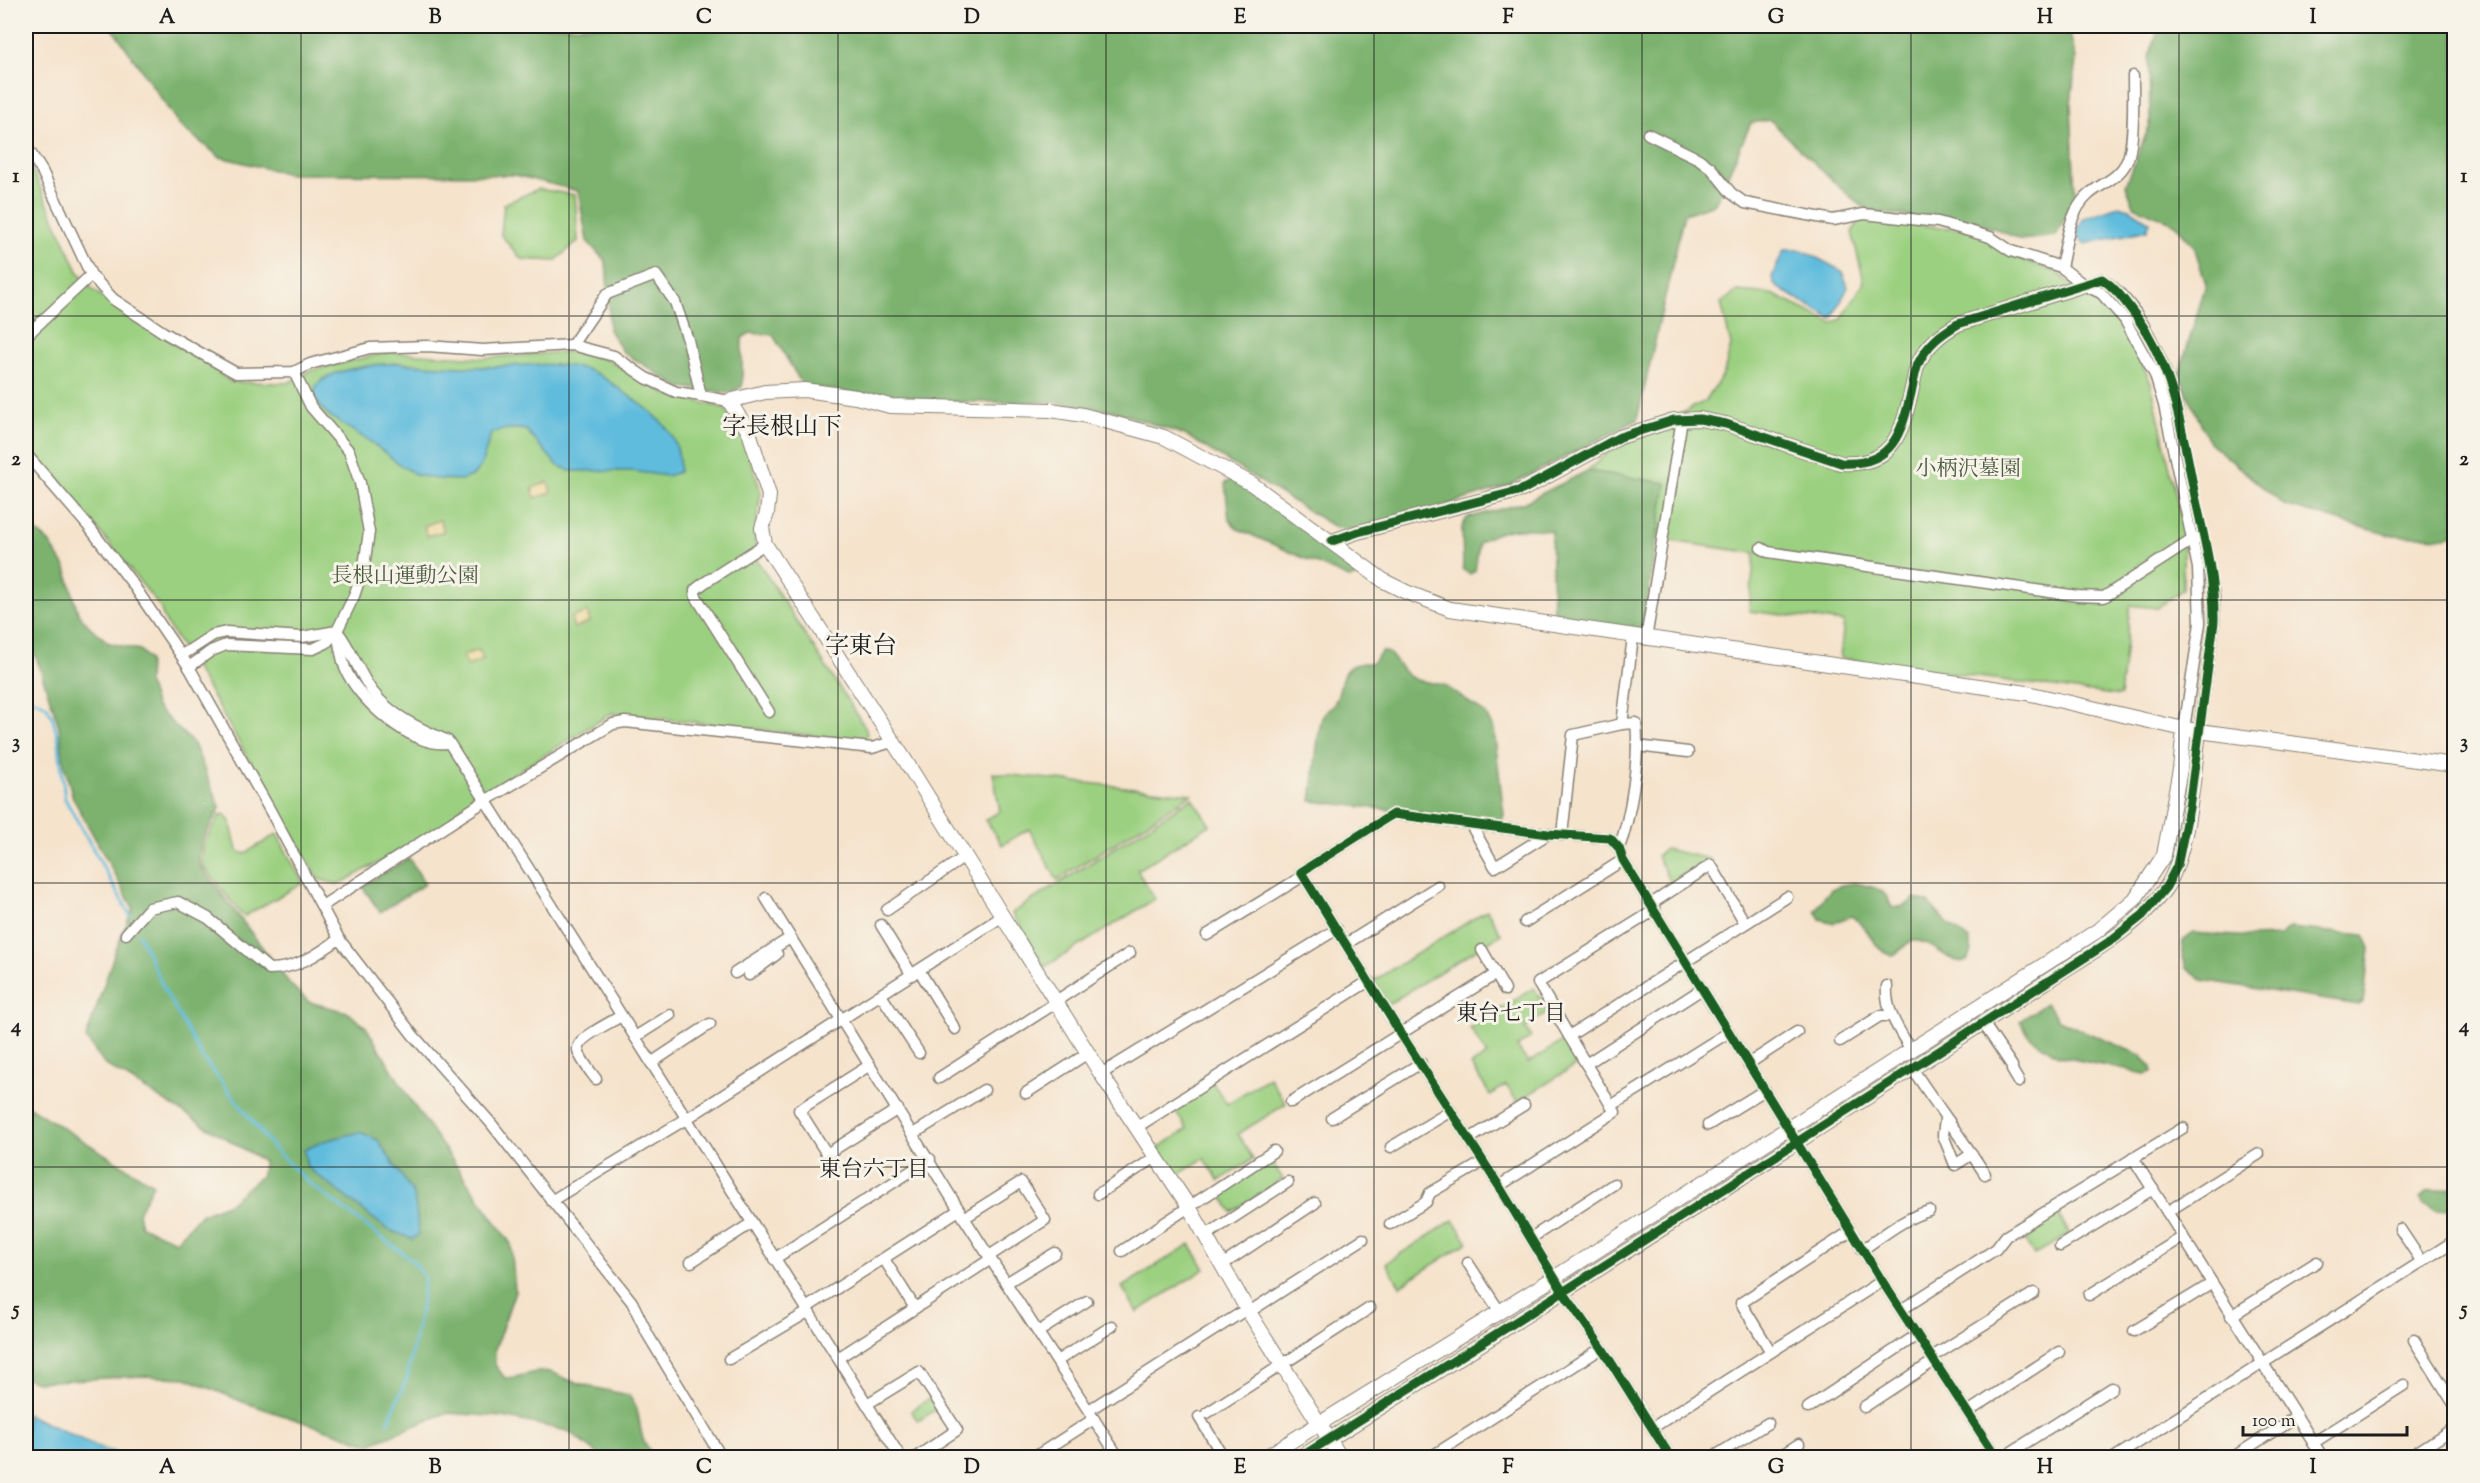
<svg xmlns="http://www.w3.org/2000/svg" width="2480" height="1483" viewBox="0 0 2480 1483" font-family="'Sorts Mill Goudy','Noto Serif JP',serif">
  <rect width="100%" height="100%" fill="#f7f3e8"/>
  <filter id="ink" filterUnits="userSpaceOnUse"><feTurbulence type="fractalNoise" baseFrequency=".0167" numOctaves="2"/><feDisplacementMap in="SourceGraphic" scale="12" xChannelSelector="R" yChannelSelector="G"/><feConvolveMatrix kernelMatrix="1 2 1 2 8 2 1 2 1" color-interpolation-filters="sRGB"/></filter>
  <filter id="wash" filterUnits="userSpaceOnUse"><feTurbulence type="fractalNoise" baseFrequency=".008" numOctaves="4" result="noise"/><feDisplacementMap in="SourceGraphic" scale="24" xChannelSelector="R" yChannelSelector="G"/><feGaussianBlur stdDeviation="1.35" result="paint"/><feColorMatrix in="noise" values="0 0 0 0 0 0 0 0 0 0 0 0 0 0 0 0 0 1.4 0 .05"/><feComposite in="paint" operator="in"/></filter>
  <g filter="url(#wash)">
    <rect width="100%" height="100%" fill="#f5e3cc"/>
    <!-- green -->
    <g fill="#9bd080" stroke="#5c764e" stroke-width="1.5">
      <polygon points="26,156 78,271 89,286 118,310 207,363 230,382 288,383 309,371 389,352 484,358 566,352 590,355 610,361 666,394 724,408 743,434 761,492 755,532 755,557 865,727 867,734 866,738 860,741 612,713 464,805 443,827 343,882 337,884 318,879 207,687 165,621 160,607 114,549 26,445"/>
      <polygon points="538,189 575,195 578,241 555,261 521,259 501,235 504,204"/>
      <polygon points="1860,220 1986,231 2008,254 2058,273 2084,296 2096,299 2122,323 2151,383 2183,527 2183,589 2157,608 2130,605 2120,696 1840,658 1844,622 1749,611 1755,553 1657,539 1666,483 1587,471 1607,453 1705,401 1724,373 1731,345 1721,303 1737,291 1772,294 1832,323 1842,319 1864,282 1852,232"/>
      <polygon points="993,773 1192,794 1057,880 1029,829 1002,845 986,820 1000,811"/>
      <polygon points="1192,798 1210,825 1137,870 1155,899 1045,967 1012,913"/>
      <polygon points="224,814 230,821 237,850 244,854 277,834 303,883 245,916 241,914 202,864 204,843 219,816"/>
      <polygon points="1665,849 1710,859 1671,883 1657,856"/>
      <polygon points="1487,910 1501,934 1387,1005 1373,981"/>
      <polygon points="1534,988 1549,1012 1525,1027 1531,1037 1517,1047 1528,1063 1566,1039 1581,1062 1517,1102 1506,1085 1490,1095 1471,1065 1487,1055 1470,1028"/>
      <polygon points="1269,1077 1286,1104 1238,1134 1253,1159 1219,1181 1204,1158 1175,1177 1157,1149 1187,1129 1173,1107 1212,1082 1227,1104"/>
      <polygon points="1269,1157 1283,1179 1232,1212 1218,1190"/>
      <polygon points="2055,1209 2070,1234 2034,1255 2019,1230"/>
      <polygon points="1453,1220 1468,1242 1400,1286 1386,1263"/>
      <polygon points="1190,1244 1205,1269 1137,1312 1122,1287"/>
      <polygon points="930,1398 937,1409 918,1421 911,1411"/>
    </g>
    <!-- forest -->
    <g fill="#7cb26e" stroke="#4c6745" stroke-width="1.5">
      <polygon points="111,26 2068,26 2076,59 2071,104 2075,198 2056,236 2021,240 1994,228 1868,211 1840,188 1770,120 1751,123 1715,204 1684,214 1637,420 1510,485 1441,507 1353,530 1336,528 1185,435 1114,411 1053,402 961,402 863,394 803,386 773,335 750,333 742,338 742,387 728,393 679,387 623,352 609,330 609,303 606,262 587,241 578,191 515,175 289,174 220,157 180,126"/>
      <polygon points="2160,26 2454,26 2454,535 2447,537 2389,535 2284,505 2209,442 2179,375 2206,284 2194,246 2174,223 2134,206 2126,185 2150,124 2149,56"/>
      <path d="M1587,471L1666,483L1642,630L1561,617L1553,610L1551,531C1525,527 1501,527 1479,543L1475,571L1470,574L1463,570L1462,527L1467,518L1523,503Z"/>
      <polygon points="1231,480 1239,482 1343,558 1356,570 1355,577 1349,578 1238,529 1229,520 1225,483"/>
      <path d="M26,523L49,542L66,568L78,613L89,626L109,643L140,650L149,660L148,683L156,707L194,744L220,808L201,843L199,864L290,984L309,1002L347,1012L366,1027L413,1104L511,1244L515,1291L495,1349V1365L505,1378C521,1378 534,1369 551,1372C557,1374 563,1378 569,1380C588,1387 609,1391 629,1395C631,1398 635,1403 636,1407C643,1427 637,1447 660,1457H602L568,1431L503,1417L446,1413L369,1444L243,1402L186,1378L142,1376L36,1382L26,1378V1105L153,1184L138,1213L141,1226L176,1241L200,1215L229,1203L262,1175L263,1161L104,1064L86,1038L115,952L133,908L73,798L64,764L59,726L26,627Z"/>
      <path d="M1382,651L1389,653L1407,675L1416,680L1444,685L1486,714L1494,730L1504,815L1501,822L1311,801C1315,774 1315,745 1322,718C1324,712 1333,708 1336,700C1345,676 1339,662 1372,663Z"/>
      <polygon points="409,858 425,884 380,912 362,886"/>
      <path d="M1855,883C1876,888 1884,886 1892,908L1905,906L1915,898L1928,902L1946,922L1969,940L1972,951L1967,961C1964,961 1960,962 1957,961C1943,958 1928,938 1912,941C1905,943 1900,953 1893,956C1872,951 1870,925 1851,916L1834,923L1820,919L1815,911C1828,891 1830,885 1855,883Z"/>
      <polygon points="2289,928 2364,935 2370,948 2363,1002 2358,1005 2202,980 2186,968 2182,953 2183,941 2193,933 2252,937 2280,936"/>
      <polygon points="2046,1003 2058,1020 2140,1055 2152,1067 2152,1072 2145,1074 2058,1056 2030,1037 2020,1021"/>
      <polygon points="2454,1187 2454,1207 2437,1211 2423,1204 2421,1198 2428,1191"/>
    </g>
    <!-- sand -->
    <g fill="#eeda9e" stroke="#857b5d" stroke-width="1.5">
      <polygon points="548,482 551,493 535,498 532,488"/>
      <polygon points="440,520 444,531 427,536 424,526"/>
      <polygon points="587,612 590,622 574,628 571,618"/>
      <polygon points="479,650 483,660 467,666 463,655"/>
    </g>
    <!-- water -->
    <g fill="#5ebcdd" stroke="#3d6c7c" stroke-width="1.5">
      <polygon points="2118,206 2130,209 2150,222 2147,230 2085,244 2077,237 2078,228 2084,218"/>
      <polygon points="1784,250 1802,250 1842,271 1848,287 1832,319 1775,286 1772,277"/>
      <path d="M397,363C425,365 452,368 480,367C514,367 547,361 581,368C597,371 608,381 621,390C650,411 683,430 679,472L667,476L631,471H570L557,465L526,430C513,428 503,428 491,434L481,466L474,475L461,480L436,479L417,475L403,467L371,442L331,417C278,373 368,365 397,363Z"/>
      <polygon points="360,1132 378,1140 414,1195 419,1234 412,1239 387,1229 307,1167 304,1150 324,1141"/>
      <polygon points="26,1414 105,1450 135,1457 26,1457"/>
    </g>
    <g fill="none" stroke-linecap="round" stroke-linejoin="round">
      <!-- stream -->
      <g stroke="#5ebcdd" stroke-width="3">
        <polyline points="26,696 46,705 52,716 58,737 65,799 130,915"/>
        <polyline points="139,934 164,989 202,1057 275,1150 310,1184 412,1260 424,1276 422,1301 407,1378 388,1422"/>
      </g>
    </g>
  </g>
  <g filter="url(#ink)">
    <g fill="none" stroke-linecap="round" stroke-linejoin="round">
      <!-- street casing -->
      <g stroke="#888074" stroke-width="13">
        <g id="street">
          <polyline points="1648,134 1699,159 1711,168 1731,193 1745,203 1833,220 1864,214 1938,222 1990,237 2011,251 2061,267 2084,285 2101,293 2125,320 2155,375 2164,405 2198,568 2200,623 2184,729"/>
          <polyline points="26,146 42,171 91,275 113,299 163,332 236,373 294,372 310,364 370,348 427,346 483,350 572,345 614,356 646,378 676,392 701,396"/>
          <path d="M2061,267C2067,243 2068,213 2088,195C2100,184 2118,179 2126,163C2135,147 2133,97 2133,76"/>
          <path d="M2084,285L2102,279C2140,303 2164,361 2176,403L2214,596V622L2199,731"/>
          <polyline points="26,336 91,275"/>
          <polyline points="572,345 607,294 656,275 675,302 688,340 701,396 729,401"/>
          <polyline points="294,372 311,407 349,451 360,483 369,532 364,566 354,596 337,631"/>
          <polyline points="26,454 89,527 132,583 189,667 271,812 339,939 413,1035 490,1122 632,1302 648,1335 722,1458"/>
          <polyline points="765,544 704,583 695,590 695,595 769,712"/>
          <polyline points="1761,548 1768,552 2078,596 2104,597 2192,540 2198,539"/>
          <path d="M337,631C352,649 358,672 372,691C391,716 420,729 448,741L901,1458"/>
          <polyline points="1646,639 1682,419"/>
          <polyline points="182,655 213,635 226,632 302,637 337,631"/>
          <path d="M189,667L211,651L226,645L313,649L326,643L337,631C339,643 341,656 345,668C357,699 411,747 446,743"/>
          <polyline points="1637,746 1688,752"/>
          <polyline points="1471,825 1495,867 1548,834"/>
          <polyline points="1562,835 1573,735 1622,724"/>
          <path d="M1619,848C1631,816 1640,757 1636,723L1622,724L1633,637"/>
          <polyline points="766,898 959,1210 1119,1458"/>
          <polyline points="1651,904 1711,865 1745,923"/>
          <polyline points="322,906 485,801 613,724 625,722 872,748 892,742"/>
          <polyline points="887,910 966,856"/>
          <polyline points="1525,922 1623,860"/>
          <polyline points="881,925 912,975"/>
          <path d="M126,934L149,908L178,902L208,918L269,969C296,969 317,955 339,939"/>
          <polyline points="1207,935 1303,876"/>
          <polyline points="1346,944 1438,886"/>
          <polyline points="1482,950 1505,990"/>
          <polyline points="919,970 955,1029"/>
          <polyline points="735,973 790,938"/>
          <polyline points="749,975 777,954"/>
          <path d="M1887,986C1885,1011 1899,1030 1911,1050"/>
          <polyline points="881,995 919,1053"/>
          <polyline points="1056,1001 1130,953"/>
          <polyline points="1983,1023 2012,1066 2012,1070 2019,1082"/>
          <polyline points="1569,1036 1538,983 1655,910"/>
          <polyline points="635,1037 670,1015"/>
          <polyline points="1840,1041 1880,1016 1891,1016"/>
          <polyline points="651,1063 710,1024"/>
          <polyline points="1586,1064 1702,989"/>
          <polyline points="1748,1064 1797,1032"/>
          <polyline points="870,1065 799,1110 827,1154 898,1109"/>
          <path d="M1912,1068C1936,1105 1962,1138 1985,1174"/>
          <polyline points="1101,1074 1337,929"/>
          <polyline points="939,1078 1057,1002"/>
          <path d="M596,1079C590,1071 580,1059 578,1050C576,1038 612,1022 621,1016"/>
          <polyline points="1026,1093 1088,1053"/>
          <polyline points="1291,1102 1496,974"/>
          <polyline points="1611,1106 1729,1032"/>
          <polyline points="1332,1118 1421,1063"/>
          <polyline points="1945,1119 1943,1135 1955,1165 1972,1154"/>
          <polyline points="1708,1125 1765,1090"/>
          <polyline points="1137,1127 1369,981"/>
          <polyline points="913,1134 984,1090"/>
          <polyline points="1469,1139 1524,1105"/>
          <polyline points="1391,1147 1451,1111"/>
          <polyline points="2133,1158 2323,1458"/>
          <polyline points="1499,1186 1615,1112 1569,1036 1787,897"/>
          <polyline points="1098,1194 1156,1157"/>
          <polyline points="551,1201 686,1119 1003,916"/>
          <polyline points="2167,1212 2259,1154"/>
          <polyline points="964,1218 1021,1182 1045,1220 989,1256"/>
          <polyline points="1390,1224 1426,1202 1430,1193 1483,1162"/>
          <polyline points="2400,1229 2422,1262"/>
          <polyline points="1205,1236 1288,1182"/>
          <polyline points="1531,1238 1614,1184"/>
          <polyline points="2060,1246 2153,1189"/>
          <path d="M1862,1250C1884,1235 1904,1218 1929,1211"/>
          <polyline points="1122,1251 1274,1151"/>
          <polyline points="774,1259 930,1159"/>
          <polyline points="884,1259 915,1308"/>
          <polyline points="691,1262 752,1223"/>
          <polyline points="1468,1263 1500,1312"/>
          <polyline points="1222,1265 1315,1203"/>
          <polyline points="1006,1283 1055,1253"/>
          <polyline points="2089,1295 2183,1237"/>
          <polyline points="806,1308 959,1210"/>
          <polyline points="1901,1310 1996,1249 2006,1236 2183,1128"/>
          <polyline points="1249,1312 1363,1239"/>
          <polyline points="2231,1316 2317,1262"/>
          <polyline points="2134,1331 2211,1284"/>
          <polyline points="1038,1332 1087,1301"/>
          <polyline points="2414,1340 2454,1404"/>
          <polyline points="1771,1352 1741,1303 1851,1231"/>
          <polyline points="1932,1357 2034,1293"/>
          <polyline points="838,1358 991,1259"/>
          <polyline points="729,1359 808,1312"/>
          <polyline points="1057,1361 1112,1326"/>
          <polyline points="867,1404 919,1372 957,1430 915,1458"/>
          <polyline points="1864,1407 1934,1361"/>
          <polyline points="1808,1408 1917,1335"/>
          <polyline points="1089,1410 1247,1309"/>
          <polyline points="1968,1412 2059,1352"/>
          <polyline points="1207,1413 1370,1308"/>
          <polyline points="1199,1417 1224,1458"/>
          <polyline points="1652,1428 1882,1281"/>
          <polyline points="2313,1443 2404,1385"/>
          <polyline points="1033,1458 1094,1419"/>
          <polyline points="1429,1458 1602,1348"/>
          <polyline points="1671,1458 1602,1348 1563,1292 1499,1186 1401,1034 1301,872 1393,814 1548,834 1610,838 1619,848 1623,860 1882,1281 1997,1458"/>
          <polyline points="1712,1458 1768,1423"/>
          <polyline points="1777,1458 1799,1444"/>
          <polyline points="1980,1458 1992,1450"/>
          <polyline points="2002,1458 2112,1388"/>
          <polyline points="2114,1458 2454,1241"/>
          <polyline points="2232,1458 2297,1416"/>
          <polyline points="2408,1458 2454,1428"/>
        </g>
      </g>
      <!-- secondary casing -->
      <g stroke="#888074" stroke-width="16">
        <g id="secondary">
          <path d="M1332,541L1358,532L1522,490L1620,437L1674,420L1700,419L1726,424L1841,463C1894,467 1902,431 1912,389C1914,380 1915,370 1919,362C1928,344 1941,334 1958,324L2084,285"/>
          <polyline points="1264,1458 1554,1278 2097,931 2135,899 2164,855 2180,769 2184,729"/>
          <path d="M1299,1458C1505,1331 1707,1199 1910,1070C1958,1039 2005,1009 2052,978C2092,952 2137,928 2165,889C2188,857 2194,772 2199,731"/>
          <polyline points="1341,1458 1247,1309 1189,1207 1101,1074 905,760 765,544 762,528 767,513 769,495 749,432 729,401 765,392 804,390 856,397 890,406 1051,410 1083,415 1164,437 1252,484 1384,581 1406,592 1450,609 2027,693 2184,729 2454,765"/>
        </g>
      </g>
      <!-- street -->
      <use href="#street" stroke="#fff" stroke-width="10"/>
      <!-- secondary -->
      <use href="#secondary" stroke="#fff" stroke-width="14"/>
      <!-- cycleway casing -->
      <g stroke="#f7f3e8" stroke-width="13">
        <g id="cycleway">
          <path d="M1299,1458L1563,1292L1983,1023L2109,942L2143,915L2166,887L2177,866L2189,808L2214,622C2215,579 2204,537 2195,496C2182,430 2173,362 2130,308C2121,296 2114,287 2102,279L1958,324C1941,334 1928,344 1919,362C1915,370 1914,380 1912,389C1902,431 1894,467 1841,463L1726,424L1700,419L1674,420L1620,437L1522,490L1358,532L1332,541"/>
          <polyline points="1671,1458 1602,1348 1563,1292 1499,1186 1401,1034 1301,872 1393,814 1548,834 1610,838 1619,848 1623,860 1882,1281 1997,1458"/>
        </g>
      </g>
      <!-- cycleway -->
      <use href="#cycleway" stroke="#1b5e20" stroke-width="9"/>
    </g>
  </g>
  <!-- grid -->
  <path fill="none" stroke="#1c1c1c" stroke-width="1.5" stroke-opacity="0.55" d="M301,26V1458M569,26V1458M838,26V1458M1106,26V1458M1374,26V1458M1642,26V1458M1911,26V1458M2179,26V1458M26,316H2454M26,600H2454M26,883H2454M26,1167H2454"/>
  <g text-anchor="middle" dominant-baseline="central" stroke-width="6" stroke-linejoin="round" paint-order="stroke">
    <!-- park labels -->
    <g font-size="21" fill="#485b3f" stroke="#f7f3e8">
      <text x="1968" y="470">小柄沢墓園</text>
      <text x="405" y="577">長根山運動公園</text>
    </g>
    <!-- neighbourhood labels -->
    <g font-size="22" fill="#1c1c1c" stroke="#f7f3e8">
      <text x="1511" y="1015">東台七丁目</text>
      <text x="874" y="1171">東台六丁目</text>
    </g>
    <!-- quarter labels -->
    <g font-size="24" fill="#1c1c1c" stroke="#f7f3e8">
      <text x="782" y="428">字長根山下</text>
      <text x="861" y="647">字東台</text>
    </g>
  </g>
  <!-- margin -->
  <rect width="2480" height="1483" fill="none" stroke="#f7f3e8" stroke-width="66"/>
  <!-- scale -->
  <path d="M2243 1426v9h164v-9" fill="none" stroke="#1c1c1c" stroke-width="3"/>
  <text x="2252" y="1426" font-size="18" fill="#1c1c1c" stroke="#f7f3e8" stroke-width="4.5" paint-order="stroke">100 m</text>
  <rect x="33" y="33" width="2414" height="1417" fill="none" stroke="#1c1c1c" stroke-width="2"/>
  <g font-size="20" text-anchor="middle" font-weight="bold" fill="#1c1c1c">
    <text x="167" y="23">A</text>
    <text x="435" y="23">B</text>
    <text x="704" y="23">C</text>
    <text x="972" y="23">D</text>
    <text x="1240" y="23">E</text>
    <text x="1508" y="23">F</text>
    <text x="1776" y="23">G</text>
    <text x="2045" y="23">H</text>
    <text x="2313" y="23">I</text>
    <text x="16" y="182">1</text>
    <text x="2464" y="182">1</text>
    <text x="16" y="465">2</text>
    <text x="2464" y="465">2</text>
    <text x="16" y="748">3</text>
    <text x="2464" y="748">3</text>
    <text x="16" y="1032">4</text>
    <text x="2464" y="1032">4</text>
    <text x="16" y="1315">5</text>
    <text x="2464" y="1315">5</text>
    <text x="167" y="1473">A</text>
    <text x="435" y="1473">B</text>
    <text x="704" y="1473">C</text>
    <text x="972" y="1473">D</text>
    <text x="1240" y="1473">E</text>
    <text x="1508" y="1473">F</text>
    <text x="1776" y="1473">G</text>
    <text x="2045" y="1473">H</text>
    <text x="2313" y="1473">I</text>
  </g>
</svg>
